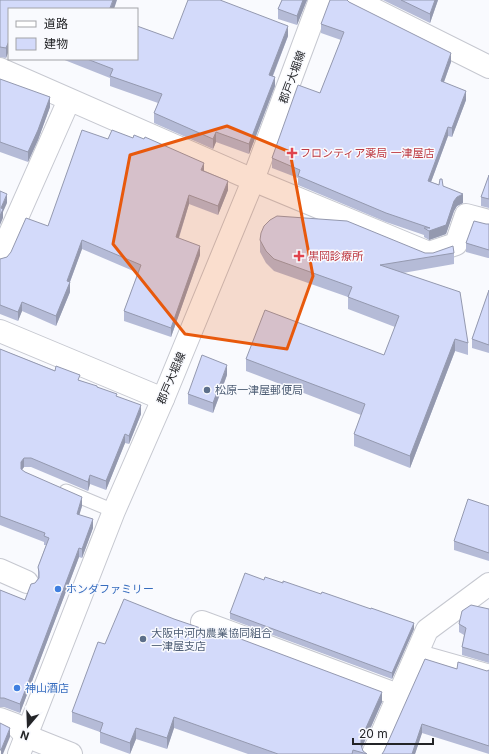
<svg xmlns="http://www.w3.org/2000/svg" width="489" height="754" viewBox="0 0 489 754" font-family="Inter,'Noto Sans JP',sans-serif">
  <rect width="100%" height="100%" fill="#f9fafe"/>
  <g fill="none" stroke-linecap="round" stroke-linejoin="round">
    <!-- lane casing -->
    <g stroke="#c6c8d0" stroke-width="15">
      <g id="lane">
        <polyline points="66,491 114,511"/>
        <polyline points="418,651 489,671"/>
      </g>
    </g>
    <!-- street casing -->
    <g stroke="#c6c8d0" stroke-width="24">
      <g id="street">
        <polyline points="355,0 489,67"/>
        <polyline points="0,69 253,180 429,253 456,244 466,215 489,221"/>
        <polyline points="0,256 69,100"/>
        <polyline points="0,331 163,399"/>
        <polyline points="0,570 27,582"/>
        <polyline points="202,622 398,695"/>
        <polyline points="0,719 16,725 26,736 71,754"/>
        <polyline points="373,754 427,630 489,584"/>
      </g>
    </g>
    <!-- secondary casing -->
    <g stroke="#c6c8d0" stroke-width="24">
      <polyline id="secondary" points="19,754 114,511 163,399 250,188 320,0"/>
    </g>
    <!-- lane -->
    <use href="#lane" stroke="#fff" stroke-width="13"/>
    <!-- street -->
    <use href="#street" stroke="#fff" stroke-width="22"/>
    <!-- secondary -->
    <use href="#secondary" stroke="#fff" stroke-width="22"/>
  </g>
  <!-- wall -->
  <g fill="#b5bbd7">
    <polygon points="0,0 9,9 9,50 6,58 0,57"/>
    <polygon points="282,0 307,0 297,25 278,19 278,9"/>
    <polygon points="383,0 438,0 430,23"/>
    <polygon points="349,2 451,62 444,82 466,100 452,137 448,136 431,182 443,186 463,203 457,206 454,211 446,234 429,240 424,237 424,235 386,222 298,185 298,178 272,168 272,158 320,93 341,40 321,33 321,24"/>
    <polygon points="288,36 273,76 275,86 249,154 216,142 213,149 154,123 154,113 158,103 110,86 110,78 62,59 137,59 173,39"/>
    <polygon points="0,79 50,107 38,140 28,162 0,152"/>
    <polygon points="204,171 228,190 218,215 189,204 179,238 200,255 171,337 124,321 124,311 138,273 82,249 70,282 70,292 56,326 22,311 18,321 0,314 0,259 7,257 48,226"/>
    <polygon points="489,175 489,208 481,206 481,197"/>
    <polygon points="486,224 489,224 489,258 488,258 466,252 466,243"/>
    <polygon points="260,240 425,253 454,253 454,264 403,273 468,343 468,355 455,351 410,468 354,446 354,434 361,415 246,371 246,359 384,355 395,327 348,309 348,297 274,271 266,263 260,252"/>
    <polygon points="489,290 489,353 472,348 472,339"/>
    <polygon points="0,349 97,387 117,397 141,414 129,444 125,443 106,490 90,484 88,491 31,467 24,467 22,470 25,472 82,506 79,515 93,528 82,558 79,557 20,713 4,707 0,707 0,590 25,600 35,583 38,578 38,567 46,545 44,545 44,542 0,525"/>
    <polygon points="227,375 213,413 188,404 188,394"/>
    <polygon points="489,506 489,561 454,550 454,541"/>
    <polygon points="489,609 489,663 462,655 462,647 464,635 459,632 459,624"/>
    <polygon points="230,613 414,629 392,679 230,619"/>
    <polygon points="174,619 382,702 362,748 363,751 366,754 248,754 174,728 167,749 136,739 130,754 100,743 100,732 72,722 72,712 105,644"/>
    <polygon points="457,669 487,671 489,670 489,754 422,733 415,754 382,754"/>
  </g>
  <!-- shaded-wall -->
  <g fill="#9499af">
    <polygon points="113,0 117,0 114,9 110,9"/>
    <polygon points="303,0 307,0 297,25 297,16"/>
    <polygon points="435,0 438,0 430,23 430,14"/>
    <polygon points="288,26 288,36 269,85 269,75"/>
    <polygon points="9,41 9,50 6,58 6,48"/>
    <polygon points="451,53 451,62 441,90 441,81"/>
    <polygon points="275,77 275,86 249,154 249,144"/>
    <polygon points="466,91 466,100 452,137 452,128"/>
    <polygon points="50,97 50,107 38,140 28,162 28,152"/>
    <polygon points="448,127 448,136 428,190 428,181"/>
    <polygon points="216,132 216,142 213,149 213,139"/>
    <polygon points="204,163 204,172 201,170"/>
    <polygon points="228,181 228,190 218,215 218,206"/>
    <polygon points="7,194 7,203 3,212 3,218 0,225 0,216 1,208"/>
    <polygon points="463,194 463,203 457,206 454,211 446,234 429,240 429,231 454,201 457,197"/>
    <polygon points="189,195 189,204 176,246 176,237"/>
    <polygon points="82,240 82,249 68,287 70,282 70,292 56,326 56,316 67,281"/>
    <polygon points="200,246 200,255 171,337 171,328"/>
    <polygon points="22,302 22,311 18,321 18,312"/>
    <polygon points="455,339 455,351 410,468 410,456"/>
    <polygon points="227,365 227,375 213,413 213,403"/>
    <polygon points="141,405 141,414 129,444 129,436"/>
    <polygon points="125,434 125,443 106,490 106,481"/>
    <polygon points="24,458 24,467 21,471 21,462"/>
    <polygon points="90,475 90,484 88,491 88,482"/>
    <polygon points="82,497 82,506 77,523 77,514"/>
    <polygon points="93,519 93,528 82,558 82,549"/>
    <polygon points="79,548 79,557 20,713 20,704"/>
    <polygon points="414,623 414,629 392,679 392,673"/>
    <polygon points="382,692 382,702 361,749 361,739"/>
    <polygon points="174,717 174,728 167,749 167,738"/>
    <polygon points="422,724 422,733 415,754 412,754"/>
    <polygon points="10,728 10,737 3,754 1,754 1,750"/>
    <polygon points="136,728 136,739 130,754 130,743"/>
  </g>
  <!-- building -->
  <g fill="#d3dafa" stroke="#9499af">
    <polygon points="0,0 113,0 110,8 112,9 9,9 9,41 6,48 0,47"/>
    <polygon points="188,0 220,0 288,26 269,75 275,77 249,144 216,132 213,139 154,113 162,94 110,76 113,69 87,59 137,59 137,26 173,39"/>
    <polygon points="282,0 303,0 297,16 278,9"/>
    <polygon points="330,0 347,0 349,2 451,53 441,81 466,91 452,128 448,127 428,181 439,185 440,179 442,179 443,186 463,194 457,197 454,201 446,225 429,231 424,228 430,228 386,213 298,176 300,170 272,158 298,85 320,93 344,32 321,24"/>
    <polygon points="401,0 435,0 430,14"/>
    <polygon points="0,79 50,97 38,130 28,152 0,142"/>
    <polygon points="82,130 108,139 112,130 133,138 134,135 144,139 145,137 204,163 201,170 228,181 218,206 189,195 176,237 200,246 171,328 124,311 141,265 82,240 67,281 70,282 56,316 22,302 18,312 0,305 0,259 7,257 11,252 26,218 48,226"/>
    <polygon points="489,175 489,199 481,197"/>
    <polygon points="0,191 7,194 1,208 3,209 0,216"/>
    <polygon points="277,216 347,221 425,253 433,253 453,246 454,253 380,265 460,292 468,343 455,339 410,456 354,434 365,404 246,359 265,310 384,355 399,316 348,297 352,287 274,259 266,251 260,240 261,233 264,226 270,220"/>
    <polygon points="474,221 486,224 489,224 489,250 466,243"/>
    <polygon points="489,290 489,345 472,339"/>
    <polygon points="0,349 55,371 56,366 80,375 78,380 97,386 97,387 117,394 116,396 141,405 129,436 125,434 106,481 90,475 88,482 31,458 24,458 21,462 21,469 25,472 82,497 77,514 93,519 82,549 79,548 20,704 4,698 0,698 0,590 25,600 31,584 35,583 39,578 39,572 38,567 49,538 44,536 45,533 0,516"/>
    <polygon points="202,355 227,365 213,403 188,394"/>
    <polygon points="468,499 489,506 489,553 454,541"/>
    <polygon points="245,573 264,580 265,577 283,583 283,581 321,594 322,592 371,609 371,608 414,623 392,673 230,613"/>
    <polygon points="124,599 174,619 221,635 222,632 382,692 361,739 361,745 363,751 367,754 353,750 352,754 278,754 174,717 167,738 136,728 130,743 100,732 103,723 72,712 98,642 105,644"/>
    <polygon points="471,605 489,609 489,655 462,647 466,628 459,624 462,611"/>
    <polygon points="425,659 457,669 458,662 487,671 489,670 489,746 422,724 412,754 382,754 384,751"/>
    <polygon points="0,723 10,728 1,750 0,750"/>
  </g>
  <!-- marked area -->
  <path fill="#e8590c" fill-opacity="0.2" stroke="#e8590c" stroke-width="3" stroke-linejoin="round" d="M227,126L290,152L313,276L287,349L185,334L113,244L130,155Z"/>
  <!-- markers -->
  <g fill="#e0444e" stroke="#f9fafe" stroke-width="1.5">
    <path d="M290 147h4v4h4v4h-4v4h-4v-4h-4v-4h4z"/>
    <path d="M297 250h4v4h4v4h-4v4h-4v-4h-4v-4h4z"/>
  </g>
  <g fill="#5c6f8a" stroke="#f9fafe" stroke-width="1.5">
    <circle cx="207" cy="390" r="4"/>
    <circle cx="143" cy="639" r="4"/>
  </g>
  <g fill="#3f7fe0" stroke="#f9fafe" stroke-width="1.5">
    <circle cx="58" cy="589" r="4"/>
    <circle cx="17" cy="688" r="4"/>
  </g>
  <g text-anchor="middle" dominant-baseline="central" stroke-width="3" stroke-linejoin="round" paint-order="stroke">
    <!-- street labels -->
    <g font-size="11" fill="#232427" stroke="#f9fafe">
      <text transform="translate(292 77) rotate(-70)">郡戸大堀線</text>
      <text transform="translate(171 378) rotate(-67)">郡戸大堀線</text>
    </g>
    <!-- health labels -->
    <g font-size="11" fill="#be3a42" stroke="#f9fafe" text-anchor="start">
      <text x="300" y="153">フロンティア薬局 一津屋店</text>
      <text x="308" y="256">黒岡診療所</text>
    </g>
    <!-- service labels -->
    <g font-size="11" fill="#4e5e75" stroke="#f9fafe" text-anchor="start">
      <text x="215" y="390">松原一津屋郵便局</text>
      <text x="151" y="633">大阪中河内農業協同組合<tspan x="151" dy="13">一津屋支店</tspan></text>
    </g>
    <!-- shop labels -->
    <g font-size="11" fill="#366cbe" stroke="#f9fafe" text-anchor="start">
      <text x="66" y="589">ホンダファミリー</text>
      <text x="25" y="688">神山酒店</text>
    </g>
  </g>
  <!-- legend -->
  <rect x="8" y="8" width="130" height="52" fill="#f9fafe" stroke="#a3a4a8"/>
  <rect x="16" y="21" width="20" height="6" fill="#ffffff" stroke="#a3a4a8"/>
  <text x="44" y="28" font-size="12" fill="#232427">道路</text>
  <rect x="16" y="38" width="20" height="12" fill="#d3dafa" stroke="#a3a4a8"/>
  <text x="44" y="48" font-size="12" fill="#232427">建物</text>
  <!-- north arrow -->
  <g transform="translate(28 726) rotate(199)" stroke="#f9fafe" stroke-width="3" paint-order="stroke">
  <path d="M0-3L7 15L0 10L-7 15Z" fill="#232427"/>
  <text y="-6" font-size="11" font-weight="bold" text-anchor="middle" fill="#232427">N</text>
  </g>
  <!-- scale -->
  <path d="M353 738v6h80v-6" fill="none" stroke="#232427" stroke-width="2"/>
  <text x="359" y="738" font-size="12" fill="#232427" stroke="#f9fafe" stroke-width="3" paint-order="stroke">20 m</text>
</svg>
